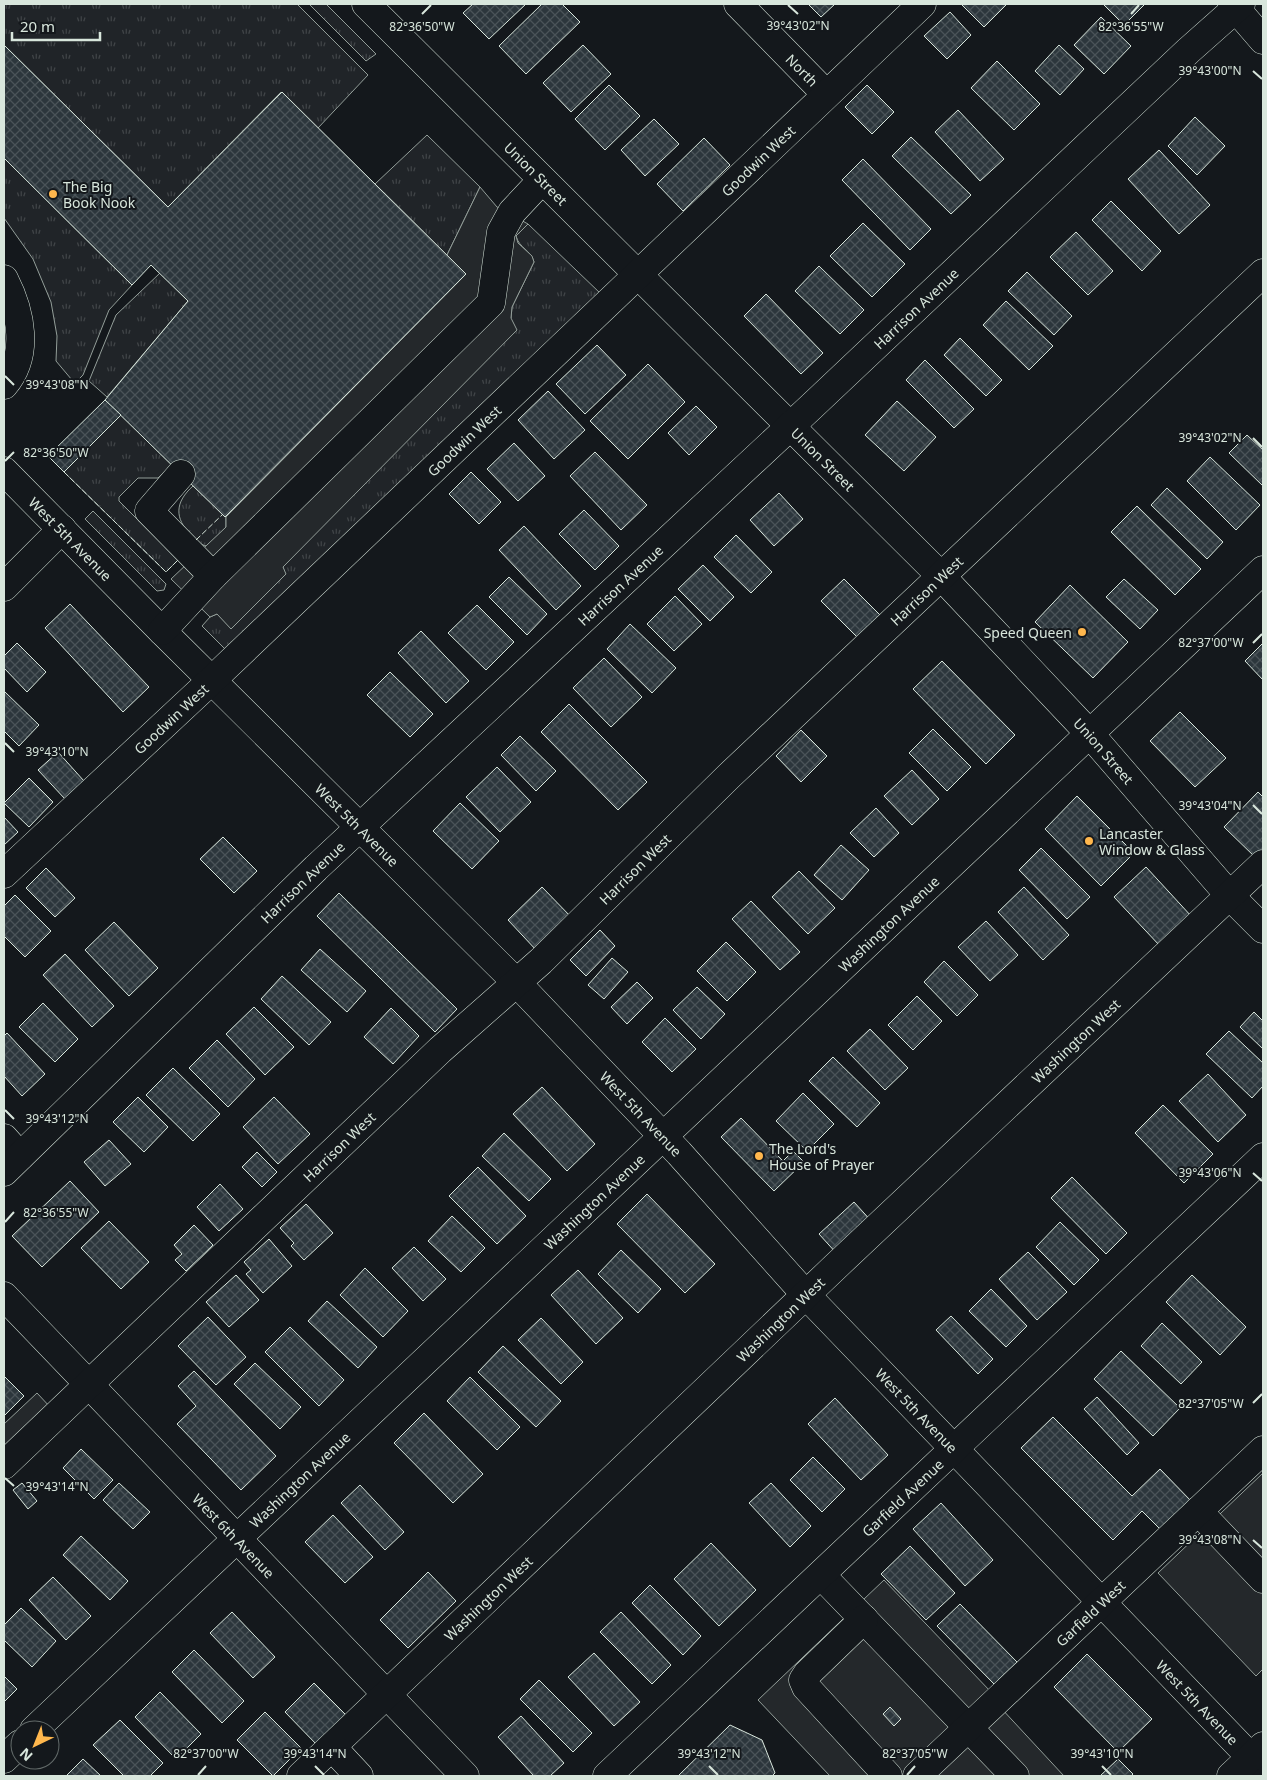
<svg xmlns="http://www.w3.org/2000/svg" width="1267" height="1780" viewBox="0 0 1267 1780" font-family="'Noto Sans',sans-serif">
  <defs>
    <pattern id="grass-tufts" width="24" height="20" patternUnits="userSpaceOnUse" patternTransform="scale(1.25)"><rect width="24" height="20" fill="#202428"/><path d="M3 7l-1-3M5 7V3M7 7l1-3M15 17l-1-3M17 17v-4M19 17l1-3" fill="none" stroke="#404447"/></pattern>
    <pattern id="building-cross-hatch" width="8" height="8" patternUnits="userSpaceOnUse" patternTransform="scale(1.25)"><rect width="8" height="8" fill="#2c363c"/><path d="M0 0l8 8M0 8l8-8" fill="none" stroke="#4a5358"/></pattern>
  </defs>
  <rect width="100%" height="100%" fill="#14181c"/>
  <!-- grass -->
  <g fill="url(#grass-tufts)" stroke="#939e99">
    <polygon points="4,4 297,4 368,75 318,128 281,92 168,207 4,45"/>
    <polygon points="309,4 326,4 376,54 366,61"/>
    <polygon points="427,135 480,187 447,255 375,184"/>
    <polygon points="4,158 132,285 109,310 83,375 78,380 72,380 56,361 57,336 51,302 33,259 4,218"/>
    <path d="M528,224L600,293L229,653L202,626L210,617L217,614L231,628L285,574L283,567L511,318L512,307L534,262C531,250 519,248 516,236Z"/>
    <polygon points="160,273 188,301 107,397 89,381 116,315"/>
    <polygon points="121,415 172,465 158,478 138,478 119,497 119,501 178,560 166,572 64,472"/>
    <path d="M193,486L226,517V527L207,546C199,545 196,540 191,535C174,518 175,502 193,486Z"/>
    <polygon points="93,511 166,584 164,590 157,591 85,519"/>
  </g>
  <!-- parking -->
  <g fill="#24282b" stroke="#939e99">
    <polygon points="480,187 497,207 528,224 516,236 518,243 532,256 534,262 512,307 511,318 517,330 283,567 286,574 231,629 217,614 210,617 171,579 226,527 226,517 466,274 447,255"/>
    <polygon points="37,1393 51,1408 4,1452 4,1424"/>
    <polygon points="1263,1473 1263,1669 1256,1676 1158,1573"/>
    <polygon points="884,1580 991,1692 902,1776 830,1776 758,1700"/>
    <polygon points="1000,1707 1064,1776 928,1776"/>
  </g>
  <!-- building -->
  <g fill="url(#building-cross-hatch)" stroke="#d8e6dc">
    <polygon points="473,4 526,4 489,39 463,13"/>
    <polygon points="542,4 562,4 580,22 526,74 499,46"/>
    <polygon points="808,4 835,4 821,17"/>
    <polygon points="961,4 1007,4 984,27"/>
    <polygon points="1103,4 1145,4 1124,25"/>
    <polygon points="950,12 971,35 947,59 924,36"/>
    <polygon points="1101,17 1131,46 1104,74 1074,45"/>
    <polygon points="4,45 168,207 282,92 466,274 225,517 105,400 188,301 151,265 132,285 4,158"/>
    <polygon points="583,45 611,74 571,112 543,83"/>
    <polygon points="1059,45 1084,69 1060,95 1035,71"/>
    <polygon points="997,61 1040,104 1014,130 971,88"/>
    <polygon points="609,85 640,116 605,150 575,119"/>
    <polygon points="867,85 894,112 872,134 845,107"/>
    <polygon points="958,110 1004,159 980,181 935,132"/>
    <polygon points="1195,117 1225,146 1197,175 1168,146"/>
    <polygon points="654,119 679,144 645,176 621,150"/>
    <polygon points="911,137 971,195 951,214 892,156"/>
    <polygon points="704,138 730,165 683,211 657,184"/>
    <polygon points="1159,150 1210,205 1179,234 1128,179"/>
    <polygon points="863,159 931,229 910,250 842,180"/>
    <polygon points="1111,201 1161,251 1142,271 1092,220"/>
    <polygon points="863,223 905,264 872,297 830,256"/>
    <polygon points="1076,232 1113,271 1088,295 1050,257"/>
    <polygon points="819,266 864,310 840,334 795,291"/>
    <polygon points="1027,272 1072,316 1054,335 1008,291"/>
    <polygon points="766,294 823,353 801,374 744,316"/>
    <polygon points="1006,301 1053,346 1029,370 983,325"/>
    <polygon points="960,338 1002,380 986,396 944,355"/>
    <polygon points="597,345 626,375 585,414 556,384"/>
    <polygon points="925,360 974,409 954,428 906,380"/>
    <polygon points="648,364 685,402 628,459 590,421"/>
    <polygon points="548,391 585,430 554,459 518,420"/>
    <polygon points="105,400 121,415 64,472 48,456"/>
    <polygon points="897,401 936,437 904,471 865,435"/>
    <polygon points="696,406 717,427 689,455 668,433"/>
    <polygon points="1247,435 1263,450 1263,486 1229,453"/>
    <polygon points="514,443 545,476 518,501 487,469"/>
    <polygon points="595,452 647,505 621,530 570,476"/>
    <polygon points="1210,457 1260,505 1236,530 1187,481"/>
    <polygon points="471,472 501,502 479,524 449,494"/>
    <polygon points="1167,488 1223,542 1207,559 1151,505"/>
    <polygon points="779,493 803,519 774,546 750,520"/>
    <polygon points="1137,506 1201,569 1175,595 1111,532"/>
    <polygon points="584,510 619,546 595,570 559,534"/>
    <polygon points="524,526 581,586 556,610 499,550"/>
    <polygon points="736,535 772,572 751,593 714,557"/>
    <polygon points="703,565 734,597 710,621 678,589"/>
    <polygon points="509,577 547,614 527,635 489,597"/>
    <polygon points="844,579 881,616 858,638 821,601"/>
    <polygon points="1124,579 1158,610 1140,629 1106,597"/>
    <polygon points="1070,585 1128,642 1093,678 1035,622"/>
    <polygon points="675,596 702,624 674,651 647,624"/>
    <polygon points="70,604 149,687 123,712 45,628"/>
    <polygon points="477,605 514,642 486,670 448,633"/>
    <polygon points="630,624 676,668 652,693 607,649"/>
    <polygon points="421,631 469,681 446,703 398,653"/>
    <polygon points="17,643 46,672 27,692 4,668 4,656"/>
    <polygon points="1263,643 1263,680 1245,661"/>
    <polygon points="604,658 642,697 611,727 573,688"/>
    <polygon points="942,661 1015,735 986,764 913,689"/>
    <polygon points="390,672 433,714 410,737 367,695"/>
    <polygon points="4,691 39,725 19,746 4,731"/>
    <polygon points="569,704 647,782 618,810 541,732"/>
    <polygon points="1180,712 1226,758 1195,787 1150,741"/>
    <polygon points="933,729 971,767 947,791 909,753"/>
    <polygon points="801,730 827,756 801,782 776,756"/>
    <polygon points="520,736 556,771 536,791 501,755"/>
    <polygon points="58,752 84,781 65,799 38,770"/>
    <polygon points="497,767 531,802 500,832 466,797"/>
    <polygon points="912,770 939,799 912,825 884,796"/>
    <polygon points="29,778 53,802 29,827 4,803"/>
    <polygon points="1258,792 1263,797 1263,851 1256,858 1224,827"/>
    <polygon points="1077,796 1134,853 1101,886 1045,829"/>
    <polygon points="460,803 499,841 472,869 433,831"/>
    <polygon points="876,808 899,833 874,857 850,833"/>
    <polygon points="4,817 18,832 4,845"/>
    <polygon points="223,837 257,871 234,893 200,859"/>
    <polygon points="841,845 869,870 842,900 814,875"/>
    <polygon points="1041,848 1090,897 1067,919 1019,870"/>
    <polygon points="1146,867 1192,917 1160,946 1114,897"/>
    <polygon points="46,868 75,898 55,917 26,888"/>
    <polygon points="799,871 835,908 808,934 772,897"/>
    <polygon points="542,887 572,918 537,951 508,920"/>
    <polygon points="1024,887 1069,935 1043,960 998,912"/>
    <polygon points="339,893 457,1009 435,1032 317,916"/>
    <polygon points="15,895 51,931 25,957 4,936 4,906"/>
    <polygon points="751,901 800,952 780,970 732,919"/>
    <polygon points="986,921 1018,955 990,981 958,947"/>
    <polygon points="114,922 158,968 129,996 85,950"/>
    <polygon points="600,930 615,946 586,976 570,960"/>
    <polygon points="726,942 756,972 727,1001 697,971"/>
    <polygon points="320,949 366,991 347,1012 301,970"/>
    <polygon points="65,954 114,1006 92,1027 43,975"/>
    <polygon points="612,958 628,972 604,999 588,985"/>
    <polygon points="944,961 978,995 957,1016 924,982"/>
    <polygon points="282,976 331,1022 309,1045 261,999"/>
    <polygon points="637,982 653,998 627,1024 611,1007"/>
    <polygon points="697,987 725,1014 701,1039 673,1010"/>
    <polygon points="917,996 942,1021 913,1050 888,1025"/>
    <polygon points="43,1003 78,1039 55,1062 19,1027"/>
    <polygon points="254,1007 294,1047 265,1075 226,1034"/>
    <polygon points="391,1008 419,1036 393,1064 364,1037"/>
    <polygon points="1254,1012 1263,1021 1263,1049 1240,1027"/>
    <polygon points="665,1018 696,1049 672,1072 642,1042"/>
    <polygon points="870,1029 908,1068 885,1090 847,1051"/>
    <polygon points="1229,1031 1263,1063 1263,1086 1252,1098 1206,1054"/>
    <polygon points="7,1033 45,1074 22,1096 4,1076 4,1036"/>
    <polygon points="217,1040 255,1079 228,1107 189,1068"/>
    <polygon points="833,1057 880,1103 857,1127 809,1081"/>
    <polygon points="173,1068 220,1114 193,1141 146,1095"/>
    <polygon points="1208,1074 1246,1115 1218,1142 1179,1101"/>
    <polygon points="542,1087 595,1144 567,1171 513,1114"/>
    <polygon points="803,1093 834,1124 807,1151 776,1121"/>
    <polygon points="138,1097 168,1127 144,1152 113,1122"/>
    <polygon points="274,1097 310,1134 278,1164 243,1127"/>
    <polygon points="1163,1105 1213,1154 1184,1183 1135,1133"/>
    <polygon points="741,1118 783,1161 793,1151 804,1162 774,1191 721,1137"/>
    <polygon points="504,1133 551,1179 529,1201 482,1156"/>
    <polygon points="109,1140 131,1164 105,1186 84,1162"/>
    <polygon points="257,1152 277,1172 262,1187 242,1167"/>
    <polygon points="478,1167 526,1216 497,1244 449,1196"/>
    <polygon points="1072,1177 1127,1233 1106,1254 1051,1198"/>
    <polygon points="70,1181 99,1212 42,1267 12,1236"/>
    <polygon points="220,1184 243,1209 219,1231 197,1207"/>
    <polygon points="647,1194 715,1264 685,1293 617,1224"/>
    <polygon points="854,1202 873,1223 838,1255 819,1234"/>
    <polygon points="306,1204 333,1233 304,1260 291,1246 294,1243 280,1228"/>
    <polygon points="452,1216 485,1248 461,1272 428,1241"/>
    <polygon points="109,1221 149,1262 121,1289 81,1248"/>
    <polygon points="1060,1222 1099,1260 1074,1285 1036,1247"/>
    <polygon points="194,1225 213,1245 186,1271 175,1260 182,1254 174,1245"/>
    <polygon points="269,1239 292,1266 263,1293 246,1274 251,1270 244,1262"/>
    <polygon points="414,1247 446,1279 423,1301 392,1268"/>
    <polygon points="621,1250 661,1289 638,1313 598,1274"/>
    <polygon points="1028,1252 1067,1292 1037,1320 999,1279"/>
    <polygon points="365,1268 408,1311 383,1337 340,1295"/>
    <polygon points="578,1270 623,1318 596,1344 551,1295"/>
    <polygon points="236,1275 259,1300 229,1327 206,1302"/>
    <polygon points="1192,1275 1246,1327 1220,1355 1166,1302"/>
    <polygon points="991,1289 1027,1326 1006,1347 969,1311"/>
    <polygon points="327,1301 377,1347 358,1368 308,1321"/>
    <polygon points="951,1316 993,1359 978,1374 936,1330"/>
    <polygon points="208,1317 246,1357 216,1385 178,1346"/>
    <polygon points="541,1318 583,1362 561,1384 518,1340"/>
    <polygon points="1162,1323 1202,1362 1181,1384 1141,1346"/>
    <polygon points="290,1327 344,1380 319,1406 265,1352"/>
    <polygon points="503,1346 561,1401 536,1427 478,1372"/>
    <polygon points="1121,1351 1180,1408 1153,1436 1094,1379"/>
    <polygon points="255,1363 301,1407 280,1429 234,1384"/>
    <polygon points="194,1371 276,1456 241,1490 177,1424 196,1406 178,1386"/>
    <polygon points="4,1376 24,1396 4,1416"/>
    <polygon points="470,1377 520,1427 497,1450 447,1401"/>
    <polygon points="1097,1397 1139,1443 1127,1455 1084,1409"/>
    <polygon points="835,1398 888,1455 861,1480 808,1424"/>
    <polygon points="424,1413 483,1474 453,1503 394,1443"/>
    <polygon points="1053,1417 1132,1496 1160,1469 1192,1502 1163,1532 1142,1511 1113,1540 1021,1448"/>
    <polygon points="81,1449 113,1480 94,1499 63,1468"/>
    <polygon points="813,1457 845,1489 822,1512 790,1480"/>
    <polygon points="22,1483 37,1501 28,1509 13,1490"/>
    <polygon points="119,1483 150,1512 133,1529 103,1500"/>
    <polygon points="771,1483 811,1526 790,1547 749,1503"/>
    <polygon points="360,1485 404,1532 385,1550 341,1503"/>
    <polygon points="941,1503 993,1560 965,1586 913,1529"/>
    <polygon points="333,1515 373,1557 345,1583 305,1542"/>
    <polygon points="81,1536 128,1581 110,1600 63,1555"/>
    <polygon points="711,1543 756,1590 719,1626 674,1579"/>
    <polygon points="910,1546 955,1593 926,1620 881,1574"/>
    <polygon points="428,1572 456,1601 408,1648 380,1620"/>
    <polygon points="53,1577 91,1616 66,1640 29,1600"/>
    <polygon points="650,1585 701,1636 683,1655 632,1603"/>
    <polygon points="960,1604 1017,1662 994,1684 937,1626"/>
    <polygon points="21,1608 56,1641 32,1667 4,1640 4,1625"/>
    <polygon points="232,1612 275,1657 253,1678 210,1633"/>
    <polygon points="621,1612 671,1665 652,1684 600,1632"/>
    <polygon points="194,1650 244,1701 222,1723 172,1672"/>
    <polygon points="594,1653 640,1702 614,1726 568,1677"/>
    <polygon points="1087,1654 1152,1719 1118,1752 1054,1687"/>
    <polygon points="4,1676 17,1689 4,1702"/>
    <polygon points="539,1680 592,1733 573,1752 520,1699"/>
    <polygon points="314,1683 348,1717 318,1746 285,1712"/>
    <polygon points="160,1692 201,1734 176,1759 135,1717"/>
    <polygon points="890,1707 901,1719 894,1726 883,1714"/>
    <polygon points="265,1712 301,1748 273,1776 237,1740"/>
    <polygon points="521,1716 564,1763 550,1776 534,1776 498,1737"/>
    <polygon points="120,1720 163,1763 150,1776 124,1776 93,1745"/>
    <polygon points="730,1725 762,1740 775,1773 772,1776 678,1776"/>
    <polygon points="83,1759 101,1776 66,1776"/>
    <polygon points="1118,1759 1133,1774 1131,1776 1100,1776"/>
  </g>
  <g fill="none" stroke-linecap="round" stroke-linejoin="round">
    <!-- minor casing -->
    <g stroke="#d8e6dc" stroke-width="29">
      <g id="minor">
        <path id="s1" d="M366,4L942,577L1089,733L1230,896L1263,929"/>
        <path id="s2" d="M738,4L826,94"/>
        <polyline points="1232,4 1263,40"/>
        <path d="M4,279C21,312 30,355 4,385"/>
        <path id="s3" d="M4,471L162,631L516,982L679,1153L806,1295L1263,1770"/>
        <polyline points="181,474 149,511 213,576"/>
        <polyline points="4,587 62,529"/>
        <polyline points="162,631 213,576 491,303 501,232 512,212 542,180"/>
        <path id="s4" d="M4,874L212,680L922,4"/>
        <polyline points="4,1138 20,1156"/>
        <path id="s5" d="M4,1172L316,868L812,406L1188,51L1241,4"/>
        <path id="s6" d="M4,1296L465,1776"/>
        <path id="s7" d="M4,1465L440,1050L541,961L729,776L1263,273"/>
        <polyline points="1198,1511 1263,1579"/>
        <polyline points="821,1575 1015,1776"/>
        <polyline points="864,1619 807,1674 803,1680 806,1687 888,1776"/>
        <path id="s8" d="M34,1730L1263,570"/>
        <polyline points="332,1747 359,1776"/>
        <polyline points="4,1759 20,1744"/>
        <path id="s9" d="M301,1776L835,1267L1263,864"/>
        <path id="s10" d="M607,1776L1263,1157"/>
        <path id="s11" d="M917,1776L1263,1450"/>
        <polyline points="1231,1776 1263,1746"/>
      </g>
    </g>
    <!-- minor -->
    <use href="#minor" stroke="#14181c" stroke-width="28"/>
    <!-- fence -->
    <g stroke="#d8e6dc" stroke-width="1" stroke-dasharray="6 2.5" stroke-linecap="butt">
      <polyline points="64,472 166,572 178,560"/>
      <polyline points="196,540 223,514"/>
    </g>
  </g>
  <!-- ticks -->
  <path fill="none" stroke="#d8e6dc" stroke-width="2" d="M788,5L798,14M422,14L431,5M1131,14L1139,5M1253,71L1262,79M5,376L14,385M1253,438L1262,447M5,461L14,452M1253,643L1262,634M5,743L14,752M1253,805L1262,814M5,1110L14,1119M1253,1173L1262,1181M5,1222L14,1212M1253,1403L1262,1394M5,1478L14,1486M1253,1540L1262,1548M315,1766L324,1775M709,1766L718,1775M1102,1766L1111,1775M198,1775L206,1766M907,1775L915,1766"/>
  <!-- markers -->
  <g fill="#ffb74d" stroke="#14181c" stroke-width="2">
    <circle cx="53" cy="194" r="5"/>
    <circle cx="1082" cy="632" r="5"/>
    <circle cx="1089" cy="841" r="5"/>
    <circle cx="759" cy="1156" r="5"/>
  </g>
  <g text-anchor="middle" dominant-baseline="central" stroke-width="4" stroke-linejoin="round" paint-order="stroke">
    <!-- street labels -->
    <g font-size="14" fill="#d8e6dc" stroke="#14181c">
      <text stroke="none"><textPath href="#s2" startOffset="92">North</textPath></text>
      <text stroke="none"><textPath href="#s4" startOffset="1038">Goodwin West</textPath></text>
      <text stroke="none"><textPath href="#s1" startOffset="240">Union Street</textPath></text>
      <text stroke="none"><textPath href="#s5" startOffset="1256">Harrison Avenue</textPath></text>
      <text stroke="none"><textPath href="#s4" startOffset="632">Goodwin West</textPath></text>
      <text stroke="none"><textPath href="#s1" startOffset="645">Union Street</textPath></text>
      <text stroke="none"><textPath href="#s3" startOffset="95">West 5th Avenue</textPath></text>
      <text stroke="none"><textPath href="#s5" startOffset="851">Harrison Avenue</textPath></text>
      <text stroke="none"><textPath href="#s7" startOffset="1271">Harrison West</textPath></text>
      <text stroke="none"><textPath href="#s4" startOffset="228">Goodwin West</textPath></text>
      <text stroke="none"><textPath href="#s1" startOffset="1050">Union Street</textPath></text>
      <text stroke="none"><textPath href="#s3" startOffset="500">West 5th Avenue</textPath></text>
      <text stroke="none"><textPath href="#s7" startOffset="868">Harrison West</textPath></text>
      <text stroke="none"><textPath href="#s5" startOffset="416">Harrison Avenue</textPath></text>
      <text stroke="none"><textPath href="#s8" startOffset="1175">Washington Avenue</textPath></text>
      <text stroke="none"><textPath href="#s9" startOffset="1068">Washington West</textPath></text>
      <text stroke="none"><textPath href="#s3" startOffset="905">West 5th Avenue</textPath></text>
      <text stroke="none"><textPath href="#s7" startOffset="462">Harrison West</textPath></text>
      <text stroke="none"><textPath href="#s8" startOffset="770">Washington Avenue</textPath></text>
      <text stroke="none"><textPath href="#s9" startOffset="662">Washington West</textPath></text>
      <text stroke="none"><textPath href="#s3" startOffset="1310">West 5th Avenue</textPath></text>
      <text stroke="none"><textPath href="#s8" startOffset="365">Washington Avenue</textPath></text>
      <text stroke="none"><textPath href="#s10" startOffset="406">Garfield Avenue</textPath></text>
      <text stroke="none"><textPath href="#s6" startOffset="332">West 6th Avenue</textPath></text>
      <text stroke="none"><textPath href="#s9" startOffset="258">Washington West</textPath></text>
      <text stroke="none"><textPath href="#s11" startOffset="238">Garfield West</textPath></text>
      <text stroke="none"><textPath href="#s3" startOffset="1715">West 5th Avenue</textPath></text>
    </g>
    <!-- poi labels -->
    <g font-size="14" fill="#d8e6dc" stroke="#14181c" text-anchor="start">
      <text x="63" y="186">The Big<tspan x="63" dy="16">Book Nook</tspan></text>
      <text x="1072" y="632" text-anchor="end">Speed Queen</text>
      <text x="1099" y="833">Lancaster<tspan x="1099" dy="16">Window &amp; Glass</tspan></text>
      <text x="769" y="1148">The Lord's<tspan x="769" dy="16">House of Prayer</tspan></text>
    </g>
  </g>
  <g font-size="12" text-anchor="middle" fill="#d8e6dc" stroke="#14181c" stroke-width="4" stroke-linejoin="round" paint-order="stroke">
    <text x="798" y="30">39°43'02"N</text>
    <text x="422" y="31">82°36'50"W</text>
    <text x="1131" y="31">82°36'55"W</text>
    <text x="1210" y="75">39°43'00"N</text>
    <text x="57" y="389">39°43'08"N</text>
    <text x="1210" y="442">39°43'02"N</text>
    <text x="56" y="457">82°36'50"W</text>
    <text x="1211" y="647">82°37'00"W</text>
    <text x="57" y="756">39°43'10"N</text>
    <text x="1210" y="810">39°43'04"N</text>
    <text x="57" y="1123">39°43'12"N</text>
    <text x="1210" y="1177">39°43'06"N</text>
    <text x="56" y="1217">82°36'55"W</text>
    <text x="1211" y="1408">82°37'05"W</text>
    <text x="57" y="1491">39°43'14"N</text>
    <text x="1210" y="1544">39°43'08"N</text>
    <text x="206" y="1758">82°37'00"W</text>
    <text x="915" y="1758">82°37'05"W</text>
    <text x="315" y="1758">39°43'14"N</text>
    <text x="709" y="1758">39°43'12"N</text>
    <text x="1102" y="1758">39°43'10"N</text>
  </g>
  <!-- border -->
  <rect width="1267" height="1780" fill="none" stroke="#d8e6dc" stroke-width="10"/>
  <!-- north arrow -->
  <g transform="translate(35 1745) rotate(223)"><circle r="24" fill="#14181c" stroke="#626a69"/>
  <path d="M0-4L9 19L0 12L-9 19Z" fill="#ffb74d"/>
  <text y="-8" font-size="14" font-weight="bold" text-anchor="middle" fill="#d8e6dc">N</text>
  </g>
  <!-- scale -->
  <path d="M12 32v8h88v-8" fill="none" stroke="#d8e6dc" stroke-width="2.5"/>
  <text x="20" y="32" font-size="15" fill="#d8e6dc" stroke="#14181c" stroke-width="4" paint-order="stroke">20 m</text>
</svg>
